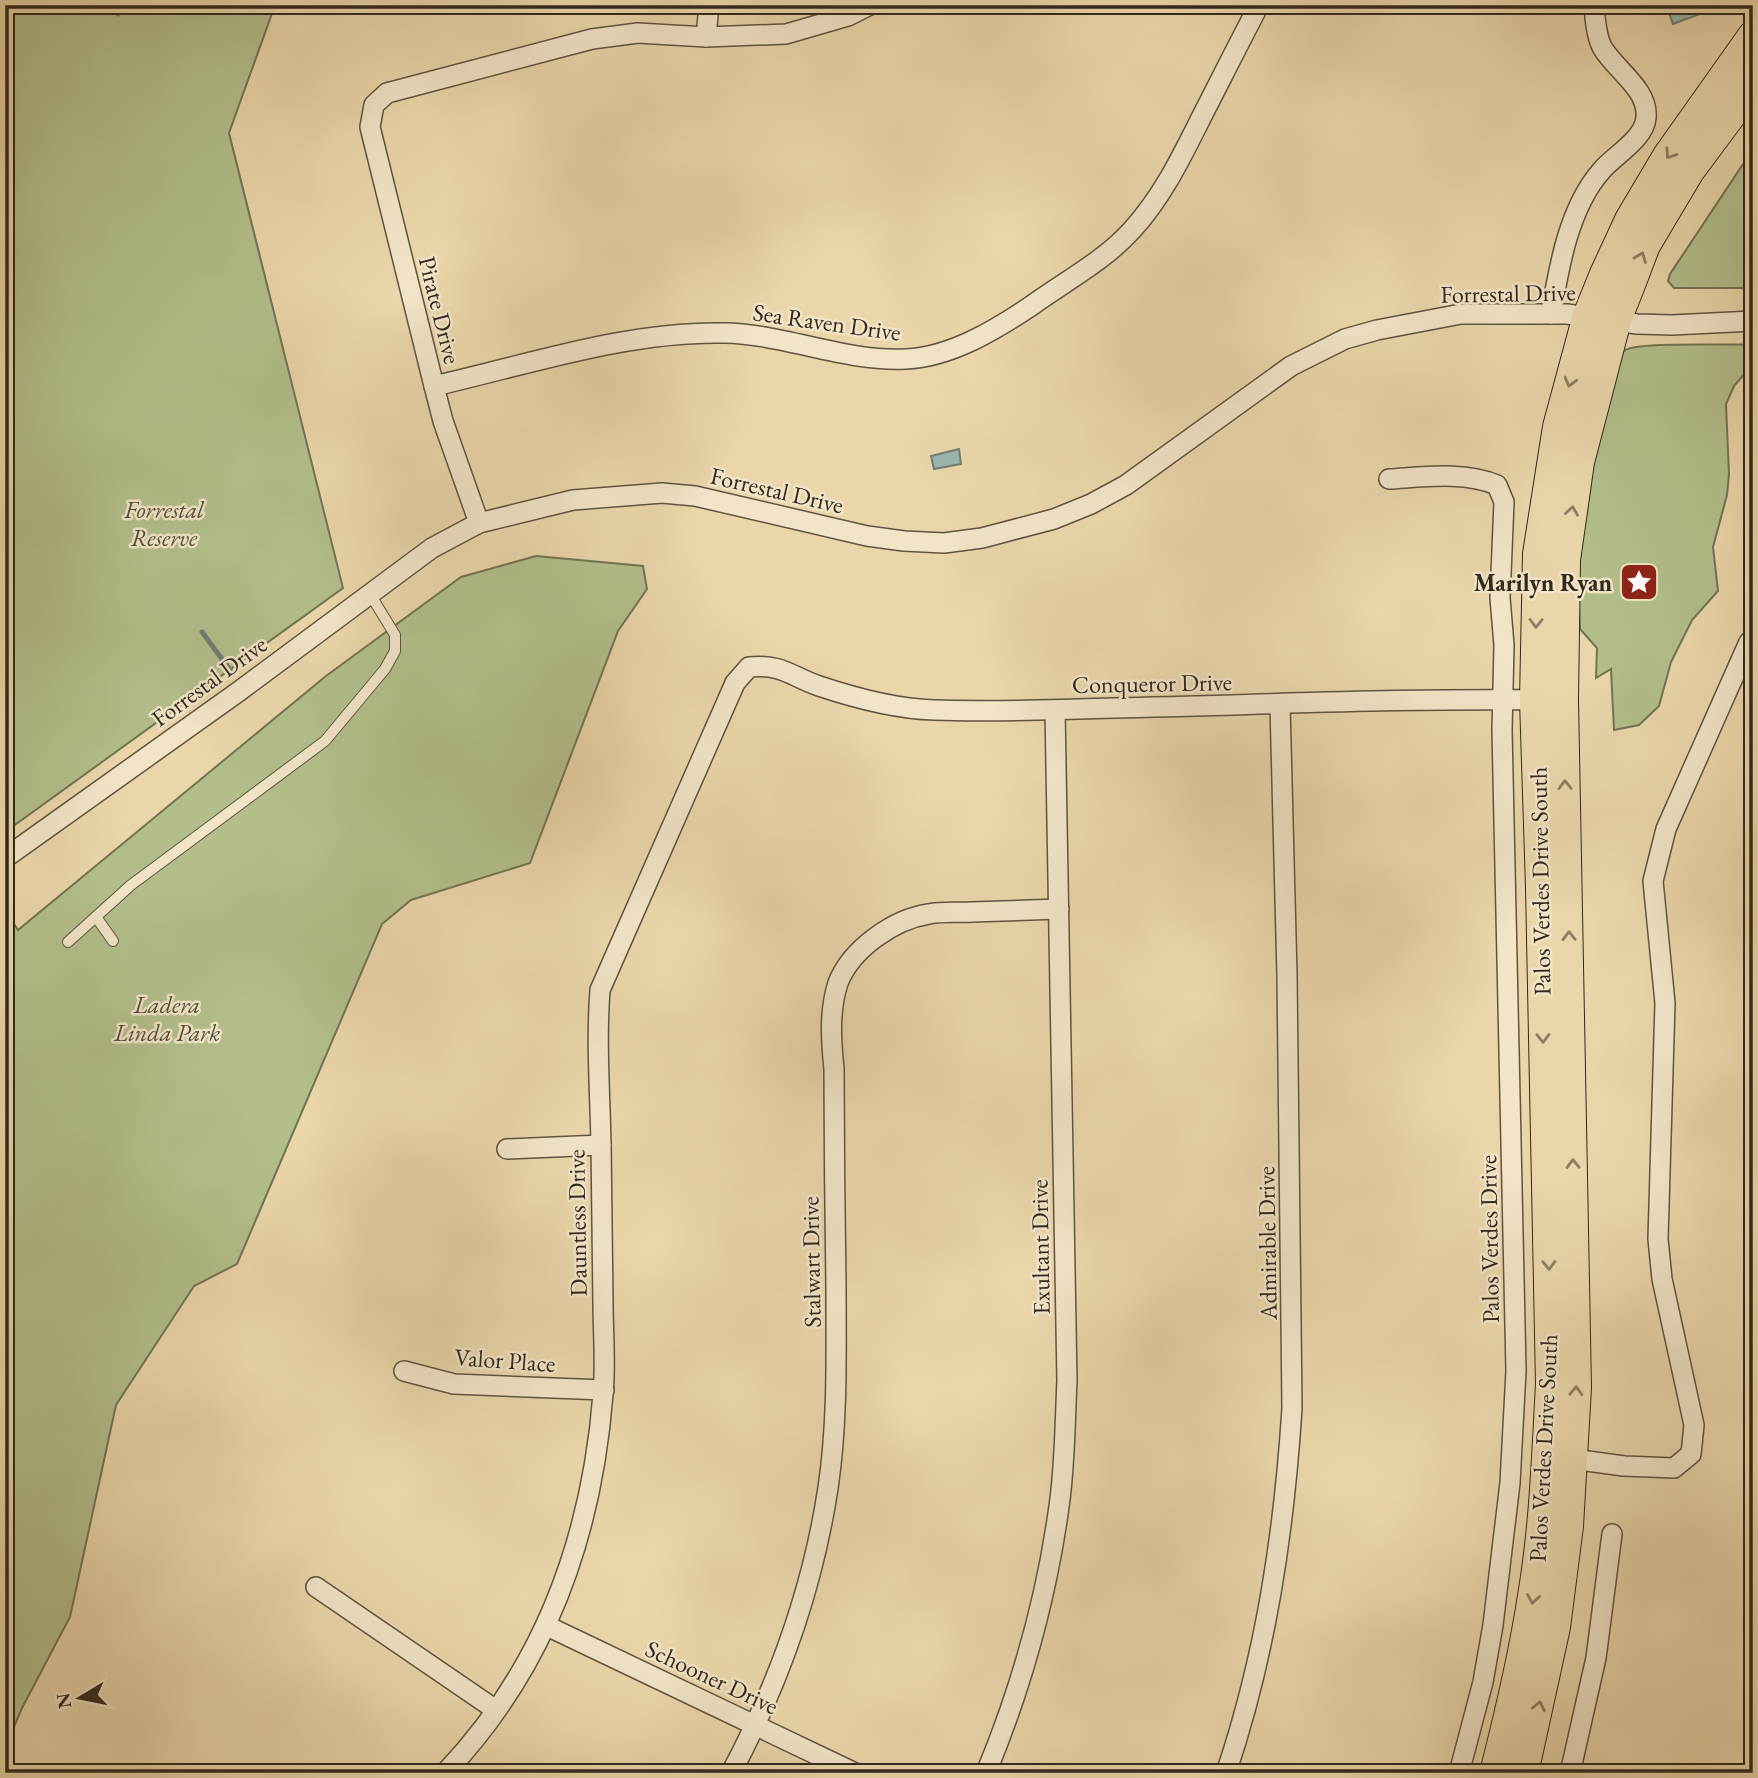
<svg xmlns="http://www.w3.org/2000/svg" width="1758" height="1778" viewBox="0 0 1758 1778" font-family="'EB Garamond',serif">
  <rect width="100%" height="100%" fill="#ead6a9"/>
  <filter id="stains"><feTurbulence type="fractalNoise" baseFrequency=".00286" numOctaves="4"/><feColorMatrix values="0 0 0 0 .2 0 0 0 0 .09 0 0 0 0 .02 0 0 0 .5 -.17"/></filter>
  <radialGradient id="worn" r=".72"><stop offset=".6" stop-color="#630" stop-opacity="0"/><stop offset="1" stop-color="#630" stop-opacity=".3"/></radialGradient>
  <!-- green -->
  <g fill="#b2bf8b" stroke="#727454" stroke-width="2">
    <polygon points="5,5 275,5 229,133 343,588 5,832"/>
    <polygon points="1753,149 1753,288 1674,288 1668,281 1670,274"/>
    <path d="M1753,344V364L1734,386L1726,404L1729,474L1727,495L1713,547L1718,591L1692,620L1671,662L1659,706L1639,725L1614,730L1611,669L1596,678L1597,648L1580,629C1579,606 1578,583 1579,560C1580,528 1606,367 1624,351C1635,341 1732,346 1753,344Z"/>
    <polygon points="536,556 643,566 647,589 618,631 530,863 411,900 382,924 237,1264 194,1286 116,1405 70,1617 22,1708 5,1748 5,910 18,930 326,676 461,577"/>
  </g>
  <!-- water -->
  <g fill="#9ab7b0" stroke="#707e76" stroke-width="2">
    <polygon points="1685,5 1699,5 1701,11 1700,14 1673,24 1669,13 1679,8 1684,8"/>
    <polygon points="959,449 961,464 934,469 931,456"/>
  </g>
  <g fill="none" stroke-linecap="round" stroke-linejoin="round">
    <!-- stream -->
    <g stroke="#707e76" stroke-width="5">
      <polyline points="104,5 118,14"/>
      <polyline points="202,632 233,674"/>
    </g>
    <!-- lane casing -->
    <g stroke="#5f5441" stroke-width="12">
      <g id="lane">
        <polyline points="96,917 113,941"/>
        <polyline points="68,942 131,885 325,741 385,669 395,651 395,635 370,594"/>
      </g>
    </g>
    <!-- street casing -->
    <g stroke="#5f5441" stroke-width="22">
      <g id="street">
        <polyline points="706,37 709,5"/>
        <path d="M1551,314C1559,266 1569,207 1602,170C1615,155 1644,139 1646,118C1649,89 1615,70 1602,47C1596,35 1595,18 1594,5"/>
        <path d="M434,386C527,365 627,331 724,333C785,334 844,362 906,359C951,357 995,330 1031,306C1064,282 1104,261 1132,230C1162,197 1181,158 1201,118C1220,81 1239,43 1259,5"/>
        <path d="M1389,479C1423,477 1465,471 1497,485L1504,502L1500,598L1504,645L1502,730L1516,1371L1510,1483L1493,1625L1483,1682L1459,1773"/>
        <polyline points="479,523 443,421 434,386 370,127 374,105 387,93 592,39 638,33 706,37 786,34 848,16 870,5"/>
        <polyline points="5,858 238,692 432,548 479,523 573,500 662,493 695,496 867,536 904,541 944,543 982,538 1054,519 1091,504 1126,485 1291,366 1345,339 1377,330 1461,314 1567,314 1637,324 1672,325 1753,321"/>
        <polyline points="507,1149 601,1145"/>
        <polyline points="404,1371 454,1384 604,1390"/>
        <polyline points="1572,1459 1624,1466 1674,1468 1691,1454 1694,1425 1662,1279 1658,1239 1665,1003 1653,881 1666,829 1749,642"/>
        <polyline points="316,1587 496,1710"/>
        <polyline points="547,1626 855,1773"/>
        <path d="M445,1773C545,1668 592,1536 603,1394C606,1364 603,1333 603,1303C602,1250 602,1197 601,1144C600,1092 596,1041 600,990L735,683L749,667C783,664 790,676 819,686C855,698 896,709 934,710C994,712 1054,710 1114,708C1258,705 1401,698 1545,700"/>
        <path d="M731,1773C778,1685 813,1587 828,1488C838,1421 836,1353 836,1287C835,1214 834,1142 834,1069C831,1040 829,1011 838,983C851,949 894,919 929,914C943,911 958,913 972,912C1001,911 1030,910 1059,909"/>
        <path d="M986,1773C1022,1686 1048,1592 1060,1499C1065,1460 1065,1421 1067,1381L1055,710"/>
        <path d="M1226,1773C1266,1654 1284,1533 1292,1408L1287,975L1280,705"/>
        <polyline points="1570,1773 1596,1658 1612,1534"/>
        <polyline points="1751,1773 1753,1771"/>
      </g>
    </g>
    <!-- primary casing -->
    <g stroke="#31281e" stroke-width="32">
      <g id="primary">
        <path d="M1495,1773C1510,1714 1524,1656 1533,1596C1545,1526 1547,1454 1551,1384L1541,888L1535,700L1538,554L1558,427L1588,316L1605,274L1630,220L1668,156L1753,36"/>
        <polyline points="1523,1773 1555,1627 1568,1526 1576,1388 1563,700 1565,560 1579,462 1616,320 1631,282 1645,245 1689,171 1753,85"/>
      </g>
    </g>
    <!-- lane -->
    <use href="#lane" stroke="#f1e4c7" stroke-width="10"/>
    <!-- street -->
    <use href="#street" stroke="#f1e4c7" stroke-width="19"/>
    <!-- primary -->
    <use href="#primary" stroke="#ead6a9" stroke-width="30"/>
  </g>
  <!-- one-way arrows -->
  <defs><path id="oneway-chevron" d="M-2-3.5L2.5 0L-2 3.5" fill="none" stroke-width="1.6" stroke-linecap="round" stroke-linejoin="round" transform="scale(1.75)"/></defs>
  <g stroke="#8e7f64">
    <use href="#oneway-chevron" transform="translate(1670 154) rotate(124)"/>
    <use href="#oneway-chevron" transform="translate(1641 257) rotate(-68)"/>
    <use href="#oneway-chevron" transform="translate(1570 382) rotate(105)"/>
    <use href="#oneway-chevron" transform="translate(1572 511) rotate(-82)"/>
    <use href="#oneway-chevron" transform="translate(1536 623) rotate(91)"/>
    <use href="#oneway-chevron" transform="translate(1565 785) rotate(-91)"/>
    <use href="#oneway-chevron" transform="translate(1569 936) rotate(-91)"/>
    <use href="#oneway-chevron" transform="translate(1543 1038) rotate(89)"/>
    <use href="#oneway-chevron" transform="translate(1573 1164) rotate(-91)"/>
    <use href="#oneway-chevron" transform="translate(1549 1265) rotate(89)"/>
    <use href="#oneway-chevron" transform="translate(1576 1391) rotate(-88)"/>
    <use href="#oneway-chevron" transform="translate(1533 1599) rotate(99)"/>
    <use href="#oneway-chevron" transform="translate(1539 1706) rotate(-78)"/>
  </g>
  <!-- icons -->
  <defs>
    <g id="sight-square" transform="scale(2.0125)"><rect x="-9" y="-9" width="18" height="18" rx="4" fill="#8f2418" stroke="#f1e4c7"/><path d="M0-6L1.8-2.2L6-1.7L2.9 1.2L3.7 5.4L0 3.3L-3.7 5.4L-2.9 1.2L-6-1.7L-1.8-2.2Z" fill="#fff"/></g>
  </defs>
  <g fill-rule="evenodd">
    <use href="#sight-square" x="1639" y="582"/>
  </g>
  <g text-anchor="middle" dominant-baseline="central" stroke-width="5" stroke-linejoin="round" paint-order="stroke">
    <!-- street labels -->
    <g font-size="24" fill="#31281e" stroke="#f1e4c7">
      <text transform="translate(1508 293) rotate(-1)">Forrestal Drive</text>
      <text transform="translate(440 310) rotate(76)">Pirate Drive</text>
      <text transform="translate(827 322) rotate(8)">Sea Raven Drive</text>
      <text transform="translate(777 490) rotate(13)">Forrestal Drive</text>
      <text transform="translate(209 681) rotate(-36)">Forrestal Drive</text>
      <text transform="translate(1152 683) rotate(-1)">Conqueror Drive</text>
      <text transform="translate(1540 881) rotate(-91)">Palos Verdes Drive South</text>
      <text transform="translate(577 1223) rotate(-91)">Dauntless Drive</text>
      <text transform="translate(1489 1239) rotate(-91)">Palos Verdes Drive</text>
      <text transform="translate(1267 1243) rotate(-91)">Admirable Drive</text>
      <text transform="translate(1040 1247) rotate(-91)">Exultant Drive</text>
      <text transform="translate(811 1262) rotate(-91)">Stalwart Drive</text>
      <text transform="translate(505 1360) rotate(4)">Valor Place</text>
      <text transform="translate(1543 1448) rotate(-87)">Palos Verdes Drive South</text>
      <text transform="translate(712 1677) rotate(25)">Schooner Drive</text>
    </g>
    <!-- park labels -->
    <g font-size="24" font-style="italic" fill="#514e39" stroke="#f1e4c7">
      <text x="164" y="509">Forrestal<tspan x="164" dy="28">Reserve</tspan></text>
      <text x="167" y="1004">Ladera<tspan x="167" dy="28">Linda Park</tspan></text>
    </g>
    <!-- poi labels -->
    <g font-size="24" font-weight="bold" fill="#31281e" stroke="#f1e4c7" text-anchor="end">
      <text x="1612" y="582">Marilyn Ryan</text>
    </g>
  </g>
  <!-- margin -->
  <rect width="1758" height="1778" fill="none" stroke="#ead6a9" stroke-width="28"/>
  <rect x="7" y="7" width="1744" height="1764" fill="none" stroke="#31281e" stroke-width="3.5"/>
  <rect x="14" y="14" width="1730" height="1750" fill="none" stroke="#31281e" stroke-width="2"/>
  <!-- north arrow -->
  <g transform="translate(80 1698) rotate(260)" stroke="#f1e4c7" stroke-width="5" paint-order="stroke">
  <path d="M0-5L12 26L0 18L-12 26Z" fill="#31281e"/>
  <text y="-10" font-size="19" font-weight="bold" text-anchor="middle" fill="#31281e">N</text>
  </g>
  <rect width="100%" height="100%" filter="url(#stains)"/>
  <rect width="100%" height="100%" fill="url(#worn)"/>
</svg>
